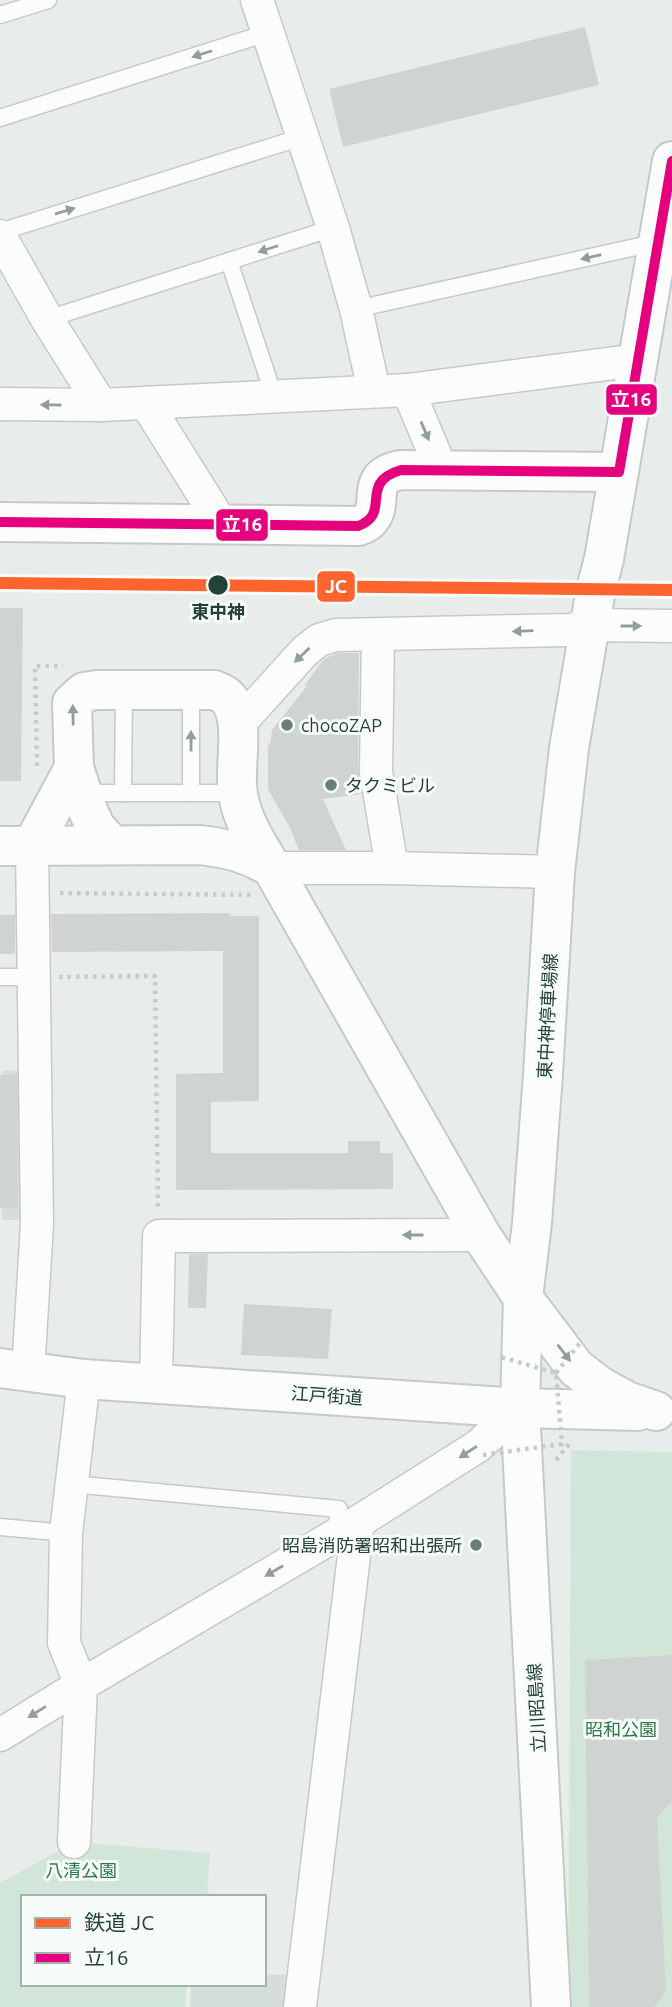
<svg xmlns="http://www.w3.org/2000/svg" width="672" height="2007" viewBox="0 0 672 2007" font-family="Ubuntu,'Noto Sans JP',sans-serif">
  <rect width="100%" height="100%" fill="#e8edeb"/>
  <!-- built -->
  <g fill="#d6dedb">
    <polygon points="24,1070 26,1220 2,1220 2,1071"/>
    <polygon points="300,1974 296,2007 190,2007 191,1984 264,1984 264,1975"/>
  </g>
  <!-- green -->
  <g fill="#d1e6d8">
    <polygon points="571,1450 672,1452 672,2007 568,2007"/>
    <polygon points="74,1842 210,1853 207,1890 212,1897 23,1897 23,1984 187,1984 185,2007 0,2007 0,1883"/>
  </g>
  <!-- building -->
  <g fill="#cfd4d2">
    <polygon points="585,27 599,85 343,147 329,89"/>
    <polygon points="0,608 23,608 21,781 0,781"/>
    <polygon points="339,653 359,653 358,772 361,794 323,799 346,850 299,850 290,828 268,789 268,745 270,745 272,730 307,686 305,685 322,661 328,657"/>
    <polygon points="231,913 230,916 259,916 259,1101 211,1102 211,1153 348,1153 348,1141 380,1141 380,1153 393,1153 393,1189 176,1190 176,1074 223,1073 223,951 52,952 51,914"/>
    <rect x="0" y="915" width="15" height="39"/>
    <polygon points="17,1074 18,1208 0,1208 0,1075"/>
    <polygon points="189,1254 208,1254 206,1308 188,1308"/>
    <polygon points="244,1304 332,1309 328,1359 241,1355"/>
    <polygon points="672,1655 672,1801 657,1818 666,1992 654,2007 589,2007 585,1660"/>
  </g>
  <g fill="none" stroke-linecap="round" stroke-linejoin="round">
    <!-- service casing -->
    <g stroke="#c5cac8" stroke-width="19">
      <g id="service">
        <polyline points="0,15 48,0"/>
        <polyline points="0,118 267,33"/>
        <polyline points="0,232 302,137"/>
        <polyline points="229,261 274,396"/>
        <polyline points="356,309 658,242"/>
        <polyline points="47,319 333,228"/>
        <polyline points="191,691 191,793"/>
        <polyline points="82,793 237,793"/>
        <polyline points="123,793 124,690"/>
        <polyline points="0,977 34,977"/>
        <polyline points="72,1484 339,1509 335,1535"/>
        <polyline points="0,1527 66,1533"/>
      </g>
    </g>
    <!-- minor casing -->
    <g stroke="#c5cac8" stroke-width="35">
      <g id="minor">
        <polyline points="257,0 333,228 356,309 374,391"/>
        <polyline points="0,236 47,319 101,405"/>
        <polyline points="408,390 442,471"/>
        <polyline points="146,403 213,510 217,524"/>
        <polyline points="0,404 101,405 408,390 638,360"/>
        <polyline points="378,635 376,772 392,868"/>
        <polyline points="237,726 305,651 319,640 336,635 570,630 591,625 672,626"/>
        <polyline points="272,868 392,868 555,872"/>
        <polyline points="28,1372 37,1224 32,846"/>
        <polyline points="156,1383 159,1236 481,1235"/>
        <polyline points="0,1735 81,1685 358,1522 478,1446 520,1408"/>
        <polyline points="74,1842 81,1685 64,1643 66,1533 84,1379"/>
        <polyline points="300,2007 358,1522"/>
      </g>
    </g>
    <!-- tertiary casing -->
    <g stroke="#c5cac8" stroke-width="42">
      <g id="tertiary">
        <path d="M0,522L358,526C361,525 365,524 368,521C387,504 362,477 401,470L619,472"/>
        <polyline points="74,768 89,813 96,828 112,845"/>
        <path d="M0,846L200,845C227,848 248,853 272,868L481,1235L523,1298L576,1368L601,1387L627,1401L656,1411"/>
        <path d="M32,846L74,768L72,703L84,692L97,690H214C219,692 225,694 228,698C247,720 233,767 238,794C242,821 258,845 272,868"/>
        <polyline points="520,1408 638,1411"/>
      </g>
    </g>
    <!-- secondary casing -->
    <g stroke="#c3cbc8" stroke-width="42">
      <g id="secondary">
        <polyline points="0,1368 84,1379 520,1408"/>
        <polyline points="551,2007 520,1408 523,1298 532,1223 543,1074 555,872 569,748 596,589 604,559 672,161"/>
      </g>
    </g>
    <!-- path -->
    <g stroke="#c3ccca" stroke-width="4.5" stroke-dasharray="3.5 5" stroke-linecap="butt">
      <polyline points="37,766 35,666 63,666"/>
      <polyline points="60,893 251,895"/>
      <polyline points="59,977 155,976 158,1210"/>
      <polyline points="556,1460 569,1444"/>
    </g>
    <!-- service -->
    <use href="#service" stroke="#fcfcfc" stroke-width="16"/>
    <!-- minor -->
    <use href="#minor" stroke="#fcfcfc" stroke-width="32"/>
    <!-- tertiary -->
    <use href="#tertiary" stroke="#fcfcfc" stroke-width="38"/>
    <!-- secondary -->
    <use href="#secondary" stroke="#fcfcfc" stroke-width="38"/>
    <!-- path-bridge -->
    <g stroke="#c3ccca" stroke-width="4.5" stroke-dasharray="3.5 5" stroke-linecap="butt">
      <polyline points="556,1373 580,1343"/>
      <polyline points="483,1455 562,1444 556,1373 497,1356"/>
    </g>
    <!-- bus-1 casing -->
    <g stroke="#f7fbf9" stroke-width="16">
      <path id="bus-1" d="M0,522L358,526C393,513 357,483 401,470L619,472L672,161"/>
    </g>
    <!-- bus-1 -->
    <use href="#bus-1" stroke="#e5007d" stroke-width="10"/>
    <!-- rail-1 casing -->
    <g stroke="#f7fbf9" stroke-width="18">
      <polyline id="rail-1" points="0,583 672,590"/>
    </g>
    <!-- rail-1 -->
    <use href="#rail-1" stroke="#fe642e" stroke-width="12"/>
  </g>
  <!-- one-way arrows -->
  <defs><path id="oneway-solid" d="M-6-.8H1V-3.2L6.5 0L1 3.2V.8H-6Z" transform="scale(1.75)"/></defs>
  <g fill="#909f9b">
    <use href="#oneway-solid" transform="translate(202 54) rotate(162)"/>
    <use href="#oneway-solid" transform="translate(65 211) rotate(-17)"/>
    <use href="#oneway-solid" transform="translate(268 249) rotate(162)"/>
    <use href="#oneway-solid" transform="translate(591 257) rotate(167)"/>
    <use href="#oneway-solid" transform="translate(51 405) rotate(-179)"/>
    <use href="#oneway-solid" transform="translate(425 431) rotate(67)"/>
    <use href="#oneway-solid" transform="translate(631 626)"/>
    <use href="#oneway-solid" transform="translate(523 631) rotate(178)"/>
    <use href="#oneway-solid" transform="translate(302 655) rotate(136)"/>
    <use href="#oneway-solid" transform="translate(73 715) rotate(-91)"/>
    <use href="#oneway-solid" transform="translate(191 741) rotate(-90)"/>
    <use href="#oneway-solid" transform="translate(413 1235) rotate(180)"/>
    <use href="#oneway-solid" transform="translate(564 1353) rotate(52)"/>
    <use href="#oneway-solid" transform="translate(468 1452) rotate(147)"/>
    <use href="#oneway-solid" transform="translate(274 1571) rotate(150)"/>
    <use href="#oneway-solid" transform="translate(37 1712) rotate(148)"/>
  </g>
  <!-- markers -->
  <circle fill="#24423a" stroke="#f7fbf9" stroke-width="2.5" cx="218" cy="585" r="11"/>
  <g fill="#697e78" stroke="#f7fbf9" stroke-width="2.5">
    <circle cx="287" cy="725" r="7"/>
    <circle cx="331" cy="785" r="7"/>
    <circle cx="476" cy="1545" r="7"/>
  </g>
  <g text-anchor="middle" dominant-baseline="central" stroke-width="6" stroke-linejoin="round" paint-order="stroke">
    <!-- stop labels -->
    <g font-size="18" font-weight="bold" fill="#24423a" stroke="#f7fbf9">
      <text x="218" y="611">東中神</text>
    </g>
    <!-- poi labels -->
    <g font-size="18" fill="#24423a" stroke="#f7fbf9" text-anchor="start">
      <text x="301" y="725">chocoZAP</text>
      <text x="345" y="785">タクミビル</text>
      <text x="462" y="1545" text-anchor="end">昭島消防署昭和出張所</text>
    </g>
    <!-- street labels -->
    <g font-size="18" fill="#24423a" stroke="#f7fbf9">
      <text transform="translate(547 1016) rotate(-87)">東中神停車場線</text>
      <text transform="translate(327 1395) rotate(4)">江戸街道</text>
      <text transform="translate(536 1708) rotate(-93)">立川昭島線</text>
    </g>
    <!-- park labels -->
    <g font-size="18" fill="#2d7a4b" stroke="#f7fbf9">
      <text x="621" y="1729">昭和公園</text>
      <text x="81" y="1870">八清公園</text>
    </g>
  </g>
  <g stroke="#f7fbf9" stroke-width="2.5">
    <rect x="605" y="383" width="53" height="33" rx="7" fill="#e5007d"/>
    <rect x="215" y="508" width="54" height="34" rx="7" fill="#e5007d"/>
    <rect x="316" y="570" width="40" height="33" rx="7" fill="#fe642e"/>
  </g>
  <g font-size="19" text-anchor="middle" font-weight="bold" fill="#fff">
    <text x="631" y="406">立16</text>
    <text x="242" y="531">立16</text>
    <text x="336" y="593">JC</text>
  </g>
  <!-- legend -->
  <rect x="21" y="1895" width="245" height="91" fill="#f7fbf9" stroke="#a3b1ad" stroke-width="2"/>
  <rect x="35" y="1918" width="35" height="10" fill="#fe642e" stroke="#a3b1ad" stroke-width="2"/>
  <text x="84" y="1930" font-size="21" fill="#24423a">鉄道 JC</text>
  <rect x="35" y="1953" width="35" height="10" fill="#e5007d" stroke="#a3b1ad" stroke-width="2"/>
  <text x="84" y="1965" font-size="21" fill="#24423a">立16</text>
</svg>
